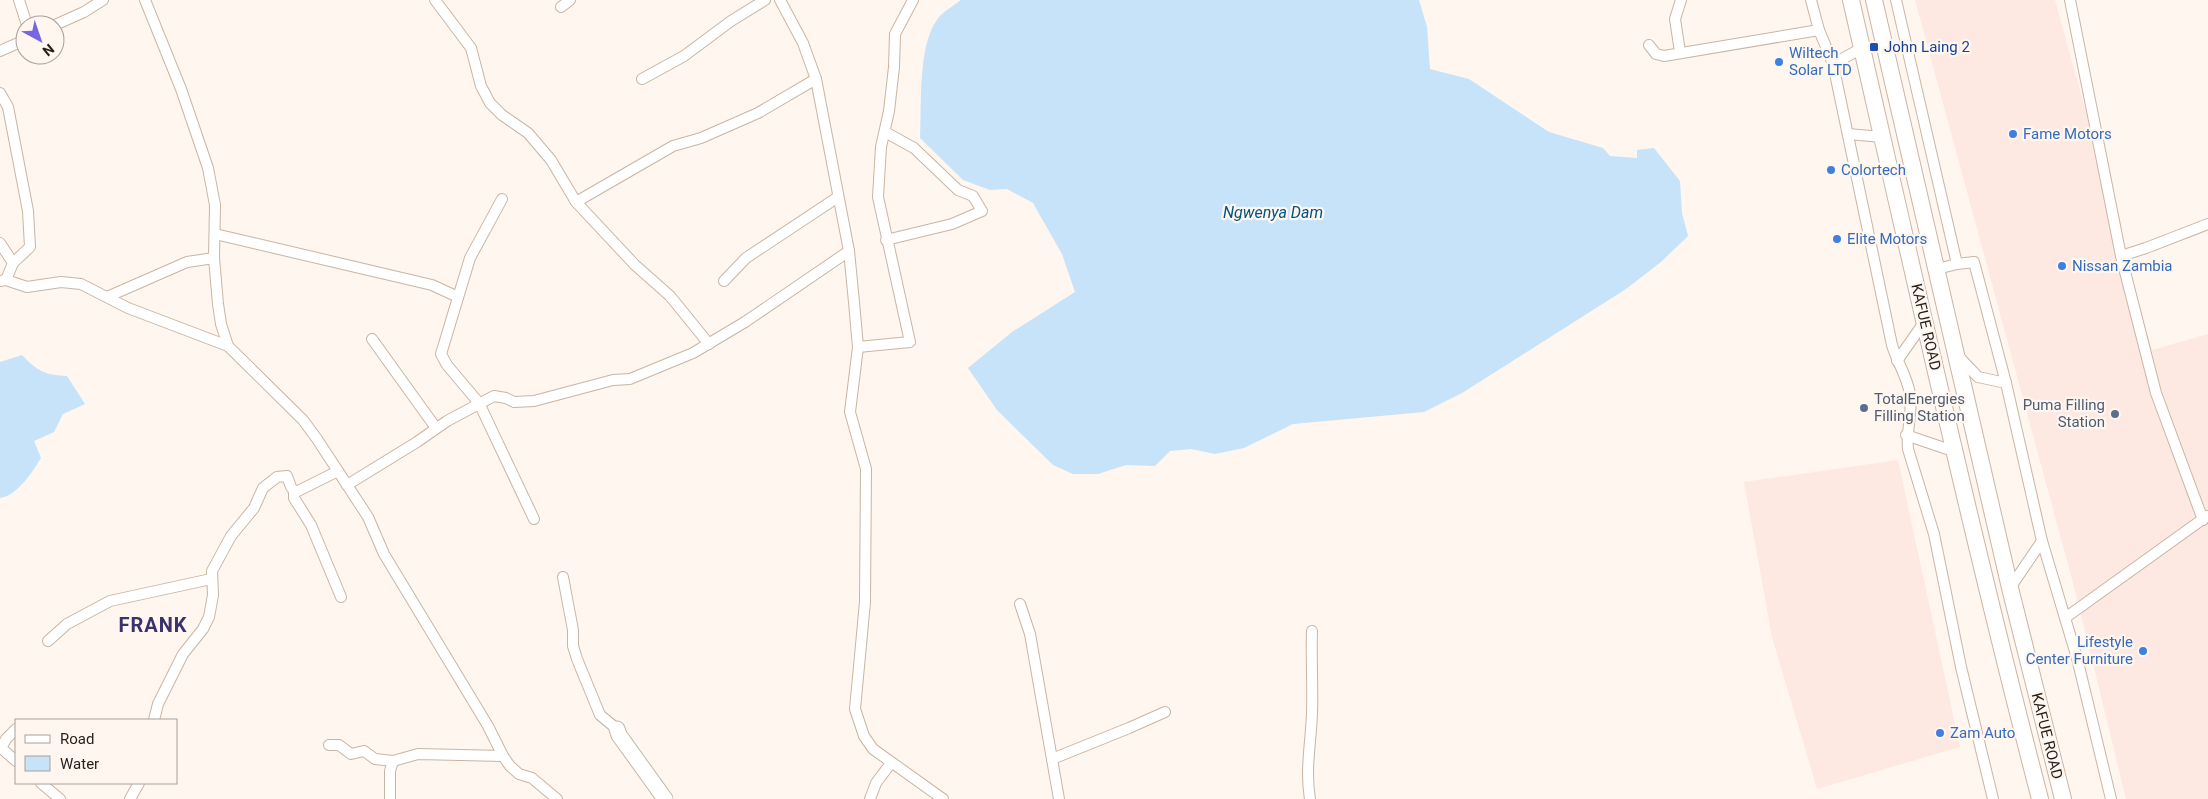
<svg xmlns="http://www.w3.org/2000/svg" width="2208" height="799" viewBox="0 0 2208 799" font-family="Roboto,sans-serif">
  <rect width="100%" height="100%" fill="#fef6ef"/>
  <!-- commercial -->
  <g fill="#fde9e2">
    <polygon points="1915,0 2055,0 2087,116 2096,160 2102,171 2152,350 2208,334 2208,799 2126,799 2076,594"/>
    <polygon points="1898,460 1960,747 1817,789 1772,637 1744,482"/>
  </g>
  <!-- water -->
  <g fill="#c6e3fa">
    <path d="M961,0H1419L1427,27L1430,69L1469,79L1549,132L1603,148L1610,156L1637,158V150L1654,148L1680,181L1682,213L1688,236L1661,262L1626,289L1462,393L1424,412L1293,424L1244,448L1215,454L1191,449L1170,451L1155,466L1126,465L1098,474H1073L1053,465L997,410L968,368L1012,332L1075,292L1062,254L1033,203L1007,189L990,190L963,180L920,138C922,104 917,44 939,17C945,11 954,5 961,0Z"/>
    <path d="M22,355C37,371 45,375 67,376L85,404L63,414L54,432L34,441L41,458C33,471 17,496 0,498V362Z"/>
  </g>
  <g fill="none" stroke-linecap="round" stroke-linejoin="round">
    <!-- street casing -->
    <g stroke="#c9b5a4" stroke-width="12">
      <g id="street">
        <polyline points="19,0 27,25"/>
        <polyline points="145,0 181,89 208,168 215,205 214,258 218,304 221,324 228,346 303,420 317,439 368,517 384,554 488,726 503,756 510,766 519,774 532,778 557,799"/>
        <polyline points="435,0 471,48 481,86 490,103 502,115 528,133 551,160 576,202 635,265 670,296 709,344"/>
        <polyline points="780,0 803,43 816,79 849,251 854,302 858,347 850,412 866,469 865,602 855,709 864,736 873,749 943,799"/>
        <path d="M1811,0L1819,30L1833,64L1892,345C1897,362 1907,376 1910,394C1913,412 1906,430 1908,449L1934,534L1961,667L1993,799"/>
        <polyline points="1896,0 1957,264 1937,269"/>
        <polyline points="2070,0 2121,256 2156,393 2203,520"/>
        <polyline points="561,7 570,0"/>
        <polyline points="55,25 84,12 103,0"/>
        <polyline points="1649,45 1656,54 1664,56 1819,30"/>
        <polyline points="0,51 25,40"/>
        <polyline points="1680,52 1675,19 1681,0"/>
        <polyline points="1833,64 1862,48"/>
        <polyline points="642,79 684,56 731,21 765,0"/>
        <polyline points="0,93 8,107 28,211 30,247 13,263"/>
        <polyline points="885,132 914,148 958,190 973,196 982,211 952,224 886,240"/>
        <polyline points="1848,134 1882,137"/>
        <polyline points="502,199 470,258 441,354 447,365 479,403 534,519"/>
        <polyline points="576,202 673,146 701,138 758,113 816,79"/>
        <polyline points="215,234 432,285 458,297"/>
        <polyline points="0,243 13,263 6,280"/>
        <polyline points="2121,256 2146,248 2208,224"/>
        <polyline points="1957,264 1974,262 2006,383"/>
        <polyline points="0,281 6,280 27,287 61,282 81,284 128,308 228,346"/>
        <polyline points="724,281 746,258 838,197"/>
        <polyline points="107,297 187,262 214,258"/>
        <polyline points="372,339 436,428"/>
        <polyline points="858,347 910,342 878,197 881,147 889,111 894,67 895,34 913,0"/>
        <polyline points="1960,358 1978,377 2006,383 2042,541 2077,658 2111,799"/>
        <polyline points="1897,361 1925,321"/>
        <polyline points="1906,435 1953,451"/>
        <polyline points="347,485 417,442 447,421 494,396 506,398 514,402 534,401 613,380 630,379 693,353 745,322 849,251"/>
        <polyline points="294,491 294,498 311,525 341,597"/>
        <polyline points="563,577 573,630 573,646 577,659 600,715 617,729"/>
        <polyline points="2010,588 2042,541"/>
        <polyline points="1020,604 1030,634 1059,799"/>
        <polyline points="2065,618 2207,516"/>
        <polyline points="48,641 67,624 110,601 211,579"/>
        <polyline points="154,720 158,704 183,654 203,629 209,617 213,595 212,571 231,536 254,508 263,488 277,477 287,476 291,487 294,491 298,491 338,471"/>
        <polyline points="329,745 339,745 351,754 364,751 375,759 393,761"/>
        <polyline points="0,747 16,761"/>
        <polyline points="1,748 6,739 16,729"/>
        <polyline points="1052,759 1129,728 1165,712"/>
        <polyline points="41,783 60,799"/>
        <polyline points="130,799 139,783"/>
        <polyline points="390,799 390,771 393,761 418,754 503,756"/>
        <polyline points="870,799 876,783 891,763"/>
        <path d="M1310,799C1305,770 1311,742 1312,713C1313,686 1311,659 1312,631"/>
      </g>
    </g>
    <!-- secondary casing -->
    <g stroke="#c9b5a4" stroke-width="17">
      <polyline id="secondary" points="617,729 619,735 665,799"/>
    </g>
    <!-- primary casing -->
    <g stroke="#c9b5a4" stroke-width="18">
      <g id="primary">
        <path d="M1851,0C1912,267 1971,534 2040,799"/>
        <polyline points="1874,0 2010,588 2063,799"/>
      </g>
    </g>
    <!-- street -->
    <use href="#street" stroke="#fff" stroke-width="10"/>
    <!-- secondary -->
    <use href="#secondary" stroke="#fff" stroke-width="15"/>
    <!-- primary -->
    <use href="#primary" stroke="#fff" stroke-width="16"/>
  </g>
  <!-- markers -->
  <rect fill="#1a4fb4" stroke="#fef6ef" stroke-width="2" x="1869" y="42" width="10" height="10" rx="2.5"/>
  <g fill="#3f7fe0" stroke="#fef6ef" stroke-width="2">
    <circle cx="1779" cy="62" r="5"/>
    <circle cx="2013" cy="134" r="5"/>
    <circle cx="1831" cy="170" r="5"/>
    <circle cx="1837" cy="239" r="5"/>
    <circle cx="2062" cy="266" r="5"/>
    <circle cx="2143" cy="651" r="5"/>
    <circle cx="1940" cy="733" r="5"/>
  </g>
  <g fill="#5c6f8a" stroke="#fef6ef" stroke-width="2">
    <circle cx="1864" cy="408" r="5"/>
    <circle cx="2115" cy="414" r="5"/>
  </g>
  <g text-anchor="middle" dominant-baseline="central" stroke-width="4.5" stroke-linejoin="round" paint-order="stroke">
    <!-- transit labels -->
    <g font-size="15" fill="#164399" stroke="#fef6ef" text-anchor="start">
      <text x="1884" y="47">John Laing 2</text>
    </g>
    <!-- shop labels -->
    <g font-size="15" fill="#366cbe" stroke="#fef6ef" text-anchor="start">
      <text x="1789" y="53">Wiltech<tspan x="1789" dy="17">Solar LTD</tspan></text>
      <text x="2023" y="134">Fame Motors</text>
      <text x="1841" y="170">Colortech</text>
      <text x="1847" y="239">Elite Motors</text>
      <text x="2072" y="266">Nissan Zambia</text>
      <text x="2133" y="642" text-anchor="end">Lifestyle<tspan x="2133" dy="17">Center Furniture</tspan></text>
      <text x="1950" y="733">Zam Auto</text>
    </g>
    <!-- street labels -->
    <g font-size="15" fill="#261e18" stroke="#fef6ef">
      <text transform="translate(1926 327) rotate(77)">KAFUE ROAD</text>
      <text transform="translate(2047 736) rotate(76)">KAFUE ROAD</text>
    </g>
    <!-- service labels -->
    <g font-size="15" fill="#4e5e75" stroke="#fef6ef" text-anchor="start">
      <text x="1874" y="399">TotalEnergies<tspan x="1874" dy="17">Filling Station</tspan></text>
      <text x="2105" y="405" text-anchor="end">Puma Filling<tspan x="2105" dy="17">Station</tspan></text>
    </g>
    <!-- water labels -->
    <g font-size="16" font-style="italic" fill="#015483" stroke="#fef6ef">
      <text x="1273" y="212">Ngwenya Dam</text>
    </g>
    <!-- district labels -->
    <g font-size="20" font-weight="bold" letter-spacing="1" fill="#3a326e" stroke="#fef6ef">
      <text x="153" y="625">FRANK</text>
    </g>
  </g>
  <!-- legend -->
  <rect x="15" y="719" width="162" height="65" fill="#fef6ef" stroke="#a8a099"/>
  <rect x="25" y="735" width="25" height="8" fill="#ffffff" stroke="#a8a099"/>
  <text x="60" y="744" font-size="15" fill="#261e18">Road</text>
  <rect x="25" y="756" width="25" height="15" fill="#c6e3fa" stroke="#a8a099"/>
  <text x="60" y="769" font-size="15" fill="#261e18">Water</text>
  <!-- north arrow -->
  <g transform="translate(40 40) rotate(140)"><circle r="24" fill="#fef6ef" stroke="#a8a099"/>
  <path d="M0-4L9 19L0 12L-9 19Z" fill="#7766e1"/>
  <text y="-8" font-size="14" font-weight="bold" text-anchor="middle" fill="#261e18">N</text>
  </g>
</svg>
